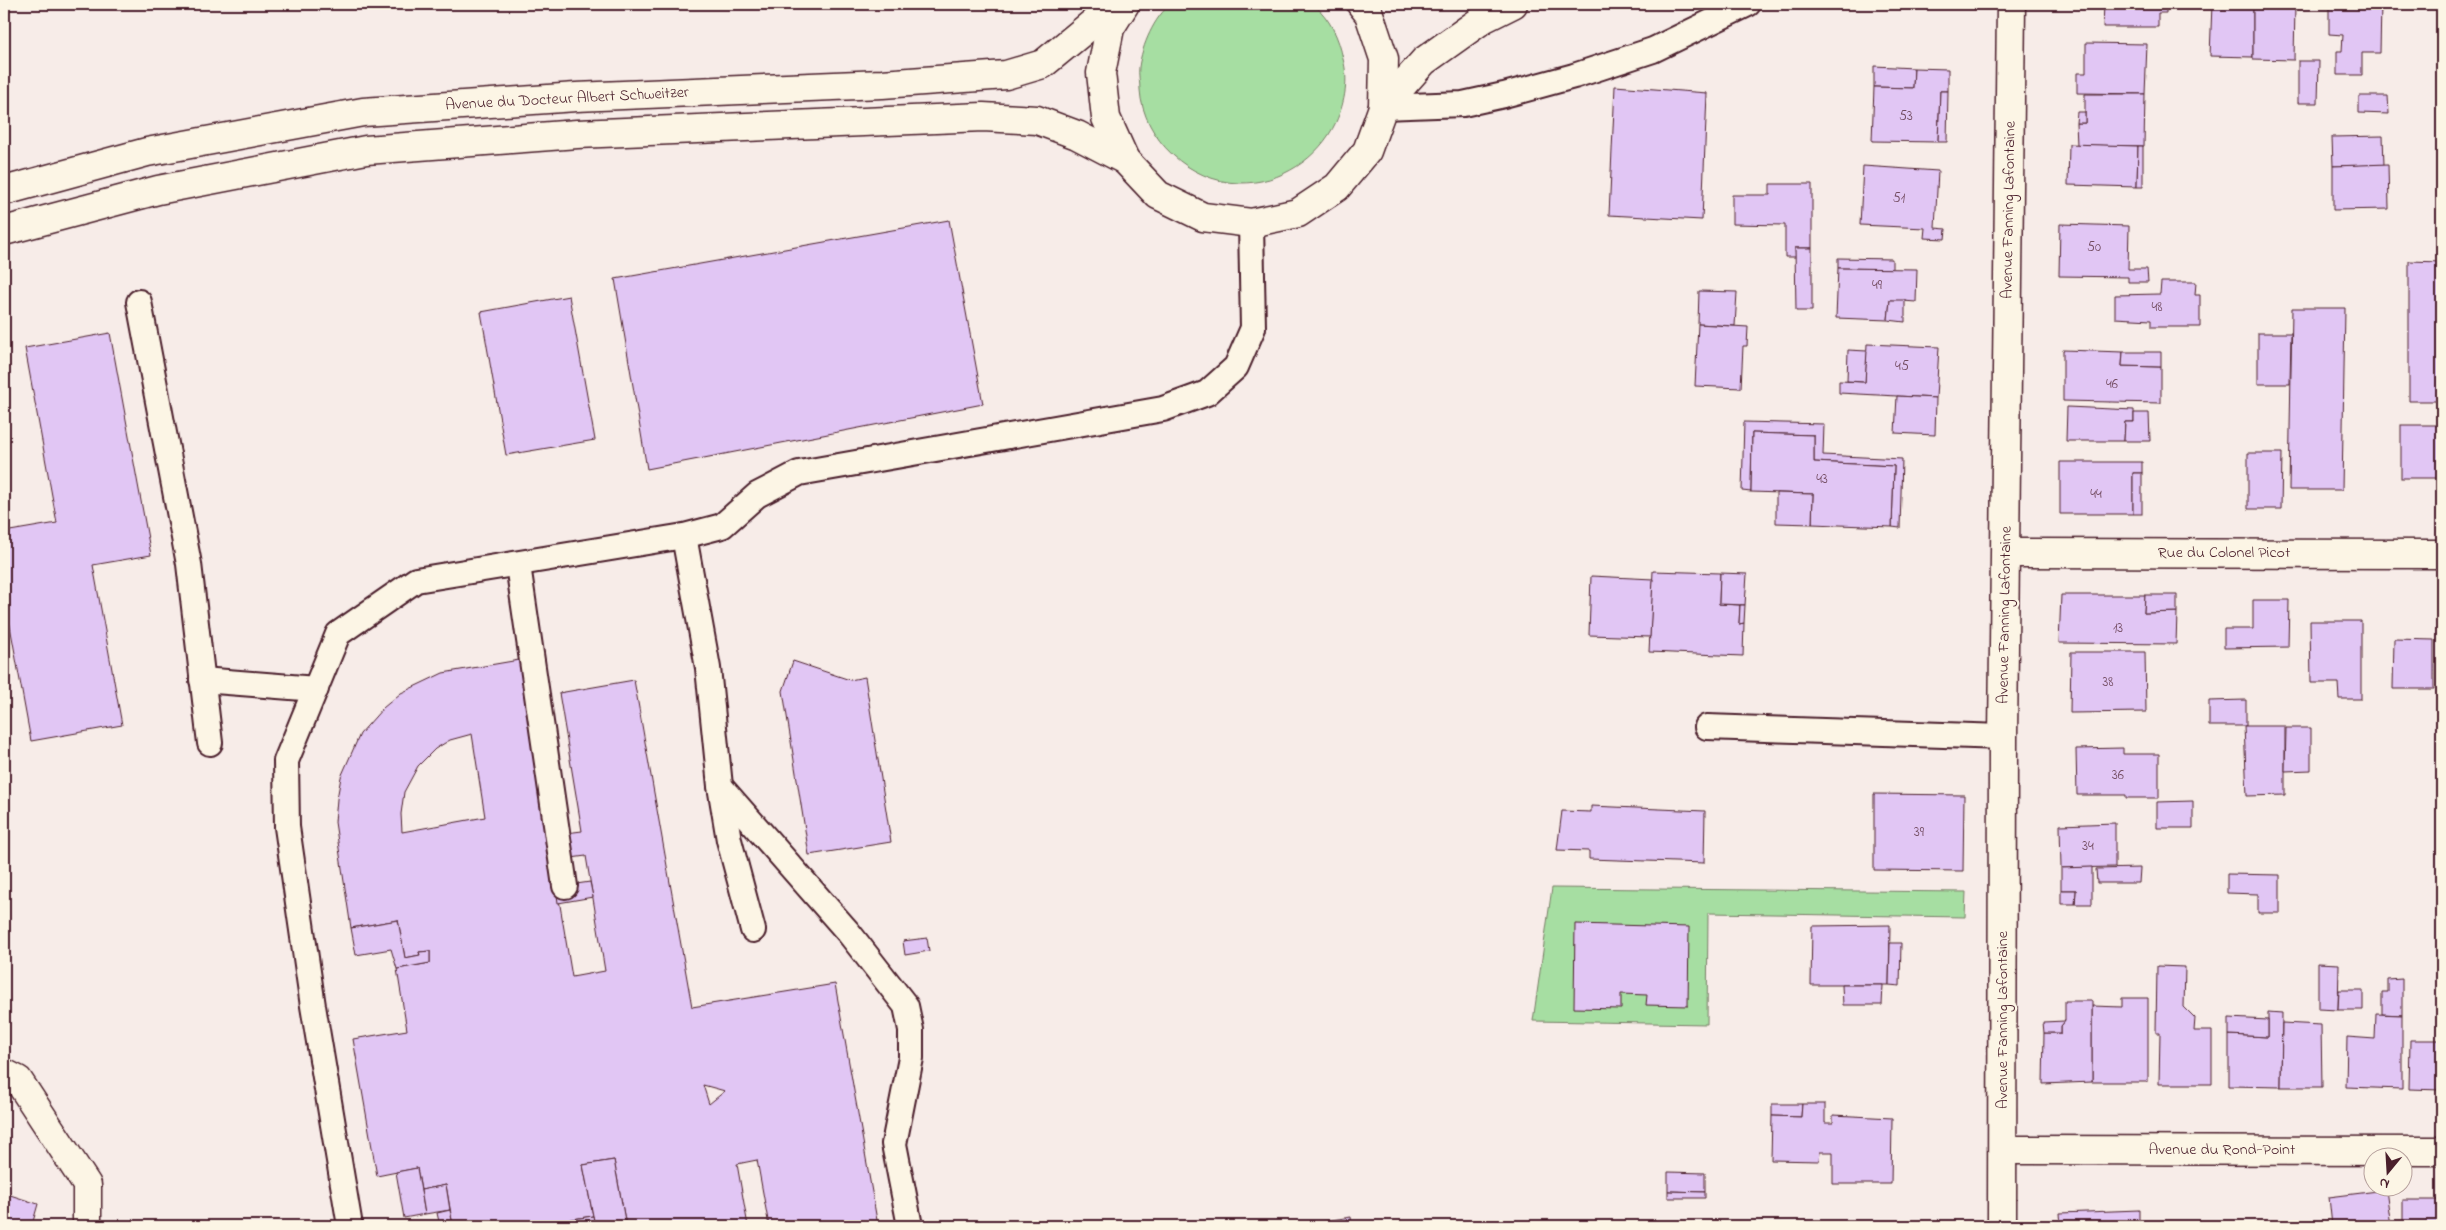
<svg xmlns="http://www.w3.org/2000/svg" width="2446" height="1230" viewBox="0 0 2446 1230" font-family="'Indie Flower',sans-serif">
  <rect width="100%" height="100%" fill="#f7ece8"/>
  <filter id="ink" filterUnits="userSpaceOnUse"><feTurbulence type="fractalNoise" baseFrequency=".02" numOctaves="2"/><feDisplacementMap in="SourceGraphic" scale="10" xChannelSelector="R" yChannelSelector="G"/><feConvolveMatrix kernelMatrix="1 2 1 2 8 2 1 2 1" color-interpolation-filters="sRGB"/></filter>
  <g filter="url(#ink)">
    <!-- green -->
    <g fill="#a6dea2" stroke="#787e66">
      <path d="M1171,4H1313C1330,18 1339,38 1343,59C1349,80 1345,102 1336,122C1319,158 1281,184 1239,183C1190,182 1143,139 1140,90C1140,82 1138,74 1139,67C1142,46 1154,17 1171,4Z"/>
      <polygon points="1552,888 1966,892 1965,917 1708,913 1707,1024 1533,1021"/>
    </g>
    <!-- building -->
    <g fill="#e1c6f4" stroke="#4a1f2b" fill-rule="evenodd">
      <polygon points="2104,4 2166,4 2166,13 2158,13 2158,27 2103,27"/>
      <polygon points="2212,4 2253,4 2253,57 2210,56"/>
      <polygon points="2253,4 2295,4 2294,60 2253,59"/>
      <polygon points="2329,4 2381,4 2380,53 2362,53 2362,75 2337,75 2337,51 2342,51 2343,35 2329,34"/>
      <polygon points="2086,43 2147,44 2145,94 2077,93 2077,73 2086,73"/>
      <polygon points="2298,61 2319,61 2318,103 2298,103"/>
      <polygon points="1874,66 1914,68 1913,88 1874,87"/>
      <polygon points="1914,68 1948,69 1948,91 1940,91 1938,142 1872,141 1874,87 1913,88"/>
      <polygon points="1615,86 1707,93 1702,220 1609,215"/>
      <polygon points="1940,91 1948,91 1947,142 1938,142"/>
      <polygon points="2085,94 2145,94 2144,146 2077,145 2076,123 2085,123"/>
      <polygon points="2359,96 2388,96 2389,114 2359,113"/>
      <polygon points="2077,112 2085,112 2085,123 2076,123"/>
      <polygon points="2383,136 2384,165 2333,166 2332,137"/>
      <polygon points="2069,144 2138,146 2137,187 2068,185"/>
      <polygon points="2138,146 2143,146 2143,187 2137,187"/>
      <polygon points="2388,164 2389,209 2333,210 2333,166"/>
      <polygon points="1863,166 1938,171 1935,228 1946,229 1945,239 1924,238 1925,228 1860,225"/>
      <polygon points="1770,184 1812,184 1812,248 1795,248 1796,257 1785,257 1785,225 1732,224 1732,195 1770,195"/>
      <polygon points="949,220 983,404 647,469 615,279"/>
      <polygon points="2060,224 2129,226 2128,269 2147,269 2148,282 2128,282 2128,277 2059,276"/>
      <polygon points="1795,248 1812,248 1812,311 1796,311"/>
      <polygon points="1838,258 1892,259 1892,269 1838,268"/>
      <polygon points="2409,261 2442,262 2442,401 2409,401"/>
      <polygon points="1838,268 1917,269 1916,302 1890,300 1888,320 1836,318"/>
      <polygon points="2161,282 2196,282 2195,295 2200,295 2200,327 2151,327 2151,320 2115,318 2115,295 2160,294"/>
      <polygon points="1699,291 1737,292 1735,326 1698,324"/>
      <polygon points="569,296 595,440 506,455 481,312"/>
      <polygon points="1890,300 1905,300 1905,322 1888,320"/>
      <polygon points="2292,308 2345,308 2342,490 2289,490"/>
      <polygon points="1698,324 1748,327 1747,346 1743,346 1741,388 1695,386"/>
      <polygon points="110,333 151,555 93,565 122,725 31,741 4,593 4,532 57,523 25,348"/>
      <polygon points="2258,333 2291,333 2290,384 2258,384"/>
      <polygon points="1867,344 1939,347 1936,398 1839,393 1839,381 1865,382"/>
      <polygon points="1848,350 1867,351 1865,382 1847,381"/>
      <polygon points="2063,350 2123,352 2122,366 2161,367 2161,403 2063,401"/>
      <polygon points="2123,352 2161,352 2161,367 2122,366"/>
      <polygon points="1897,396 1936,398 1935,435 1895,433"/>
      <polygon points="2067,407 2134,410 2134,422 2125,422 2124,441 2066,441"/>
      <polygon points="2134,413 2149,413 2150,441 2124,441 2125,422 2134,422"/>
      <polygon points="1744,422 1824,424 1823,455 1902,459 1900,528 1892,527 1894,466 1814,462 1814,435 1752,433 1751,492 1742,491"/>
      <rect x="2401" y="425" width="41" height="53"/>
      <polygon points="1752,433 1814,435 1814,462 1894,466 1892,527 1812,524 1813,494 1751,492"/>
      <polygon points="2248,453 2282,453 2281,509 2248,509"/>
      <polygon points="2060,462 2142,462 2142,473 2133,473 2133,514 2060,514"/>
      <rect x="2133" y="473" width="9" height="41"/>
      <polygon points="1776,493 1813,494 1812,524 1776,523"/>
      <polygon points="1653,571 1720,573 1719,604 1740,605 1739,624 1744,623 1743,656 1649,652"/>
      <polygon points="1720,573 1747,574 1745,605 1719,604"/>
      <polygon points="1591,576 1653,579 1650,637 1589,635"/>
      <polygon points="2061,595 2145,595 2144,613 2177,612 2176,644 2059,643"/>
      <polygon points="2145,595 2177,595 2177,612 2144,613"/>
      <polygon points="2253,600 2289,600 2288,647 2224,648 2224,629 2253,629"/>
      <polygon points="1740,605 1745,605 1744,623 1739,624"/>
      <polygon points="2310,621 2361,621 2361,699 2339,699 2338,683 2311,683"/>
      <polygon points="2394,639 2434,640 2434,689 2393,689"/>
      <polygon points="2071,652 2145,652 2146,712 2070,713"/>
      <path d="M519,660L572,977L605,971L586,856L571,858L566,833L582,831L559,693L634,680L692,1007L835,984L878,1226H769L757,1160L737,1164L748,1226H626L614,1160L583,1165L593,1216L552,1222L553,1226H453L446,1185L421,1190L417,1168L377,1176L353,1039L407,1030L397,969L430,963V951L419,952L420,955L405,958L398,920L351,928L335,822L337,799L341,777L360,734L383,708L401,693L443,673ZM472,734L485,817L402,832L401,814L404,792L418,766L435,749L450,740ZM703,1085L725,1091L709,1104Z"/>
      <polygon points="793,661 850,680 865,677 891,842 809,855 783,691"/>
      <polygon points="2246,700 2246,726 2209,726 2209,701"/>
      <polygon points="2244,726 2285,726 2285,795 2247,796"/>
      <polygon points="2286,728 2311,728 2311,770 2285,771"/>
      <polygon points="2123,748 2123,754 2159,754 2159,798 2126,798 2126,795 2077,795 2076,749"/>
      <polygon points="1874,794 1964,795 1963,871 1874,870"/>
      <polygon points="2193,801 2193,828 2157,828 2157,802"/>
      <polygon points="1591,806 1705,811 1704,863 1589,859 1589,851 1557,850 1562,811 1591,812"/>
      <polygon points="2115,823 2115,867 2061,868 2060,825"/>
      <polygon points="2092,867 2092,904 2075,904 2076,890 2061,890 2061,868"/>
      <polygon points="2140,868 2139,883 2097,883 2096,869"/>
      <polygon points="2227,874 2280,875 2280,913 2258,913 2258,894 2227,893"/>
      <polygon points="590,882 593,897 558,903 556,887"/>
      <polygon points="2061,890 2076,890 2075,904 2061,904"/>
      <polygon points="398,920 405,958 420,955 419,952 430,951 430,963 397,969 391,949 356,955 351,928"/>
      <polygon points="1575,924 1689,927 1688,1006 1646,1005 1647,995 1621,994 1621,1009 1574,1008"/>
      <polygon points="1890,925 1889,985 1811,985 1812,926"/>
      <polygon points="927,938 929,951 905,955 903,941"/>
      <polygon points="1890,943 1901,943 1900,986 1889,985"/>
      <polygon points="2318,963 2339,964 2338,1010 2318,1009"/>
      <polygon points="2157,966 2185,967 2184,1007 2195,1018 2194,1031 2212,1031 2212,1084 2159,1084 2160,1033 2156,1033"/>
      <polygon points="2402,979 2402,1015 2382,1014 2382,992 2388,992 2388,980"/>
      <polygon points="1842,985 1883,985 1882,1005 1843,1005"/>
      <polygon points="2339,990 2363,990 2363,1010 2338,1010"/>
      <polygon points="2122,998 2148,998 2148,1082 2092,1082 2092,1006 2122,1007"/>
      <polygon points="2065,1001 2092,1001 2092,1082 2043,1084 2044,1033 2061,1033 2061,1026 2065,1021"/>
      <polygon points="2268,1012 2282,1013 2281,1087 2229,1086 2229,1035 2268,1037"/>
      <polygon points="2376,1014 2402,1015 2402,1089 2346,1087 2347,1037 2375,1039"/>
      <polygon points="2229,1018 2268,1020 2268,1037 2229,1035"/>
      <polygon points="2065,1021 2061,1026 2061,1033 2044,1033 2043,1022"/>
      <polygon points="2282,1023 2321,1025 2322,1087 2281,1087"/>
      <polygon points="2410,1040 2442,1040 2442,1090 2409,1089"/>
      <polygon points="1772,1104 1802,1104 1801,1117 1772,1116"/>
      <polygon points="1802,1104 1825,1104 1825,1123 1833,1123 1833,1115 1892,1118 1891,1184 1833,1184 1833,1152 1820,1152 1819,1161 1771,1160 1772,1116 1801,1117"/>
      <polygon points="614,1160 626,1226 595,1226 583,1165"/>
      <polygon points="417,1168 425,1214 404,1218 396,1172"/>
      <polygon points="1668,1172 1705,1173 1705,1192 1668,1191"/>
      <polygon points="446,1185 450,1210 425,1214 421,1190"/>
      <polygon points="2386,1190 2391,1226 2332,1226 2329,1197"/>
      <polygon points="1668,1191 1705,1192 1705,1198 1668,1198"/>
      <polygon points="4,1193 38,1204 32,1225 24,1224 23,1226 4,1226"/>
      <rect x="2403" y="1200" width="39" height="26"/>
      <polygon points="450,1210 453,1226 440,1226 437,1213"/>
      <polygon points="2139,1210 2139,1226 2061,1226 2060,1213"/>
      <polygon points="593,1216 595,1226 553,1226 552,1222"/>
      <polygon points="1351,1217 1352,1226 1313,1226 1312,1223"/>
    </g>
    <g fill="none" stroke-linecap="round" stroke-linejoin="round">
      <!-- lane casing -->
      <g stroke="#4a1f2b" stroke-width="28">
        <g id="lane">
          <polyline points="1383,107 1463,104 1504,95 1574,76 1653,50 1748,4"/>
          <polyline points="139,302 189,564 210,743"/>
          <polyline points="684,536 708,668 720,786 729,840 753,930"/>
          <polyline points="518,565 565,886"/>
          <polyline points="202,680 316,689"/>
          <polyline points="1707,727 2003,737"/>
          <polyline points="720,786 849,933 906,1006 911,1030 911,1058 894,1144 910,1226"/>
          <polyline points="350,1226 313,1006 287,827 286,761 338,634 416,580 684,536 722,526 757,495 799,473 1163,409 1207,393 1236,367 1253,328 1251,223"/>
        </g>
      </g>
      <!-- street casing -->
      <g stroke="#4a1f2b" stroke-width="31">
        <g id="street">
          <polyline points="2006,553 2442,554"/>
          <polyline points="4,1073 18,1080 87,1185 87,1226"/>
          <polyline points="2003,1150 2442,1151"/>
          <polyline points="2002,1226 2003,737 2011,4"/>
        </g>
      </g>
      <!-- secondary casing -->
      <g stroke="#4a1f2b" stroke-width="31">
        <g id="secondary">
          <polyline points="1125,4 1110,28 1101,73 1106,118 1125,160 1158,195 1203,217 1251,223 1298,213 1337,187 1367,151 1383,107 1384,59 1369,14 1361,4"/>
          <polyline points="1383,107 1424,61 1483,19 1513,4"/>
          <polyline points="4,191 147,152 363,112 576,97 882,84 1006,75 1043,64 1116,4"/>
          <polyline points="4,231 158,190 366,150 577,134 983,117 1037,120 1077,135 1125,160"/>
        </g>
      </g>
      <!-- lane -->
      <use href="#lane" stroke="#fcf5e5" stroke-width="24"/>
      <!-- street -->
      <use href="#street" stroke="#fcf5e5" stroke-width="28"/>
      <!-- secondary -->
      <use href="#secondary" stroke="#fcf5e5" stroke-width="28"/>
    </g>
  </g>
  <g text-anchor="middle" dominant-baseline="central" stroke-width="4.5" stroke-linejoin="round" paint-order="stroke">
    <!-- number labels -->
    <g font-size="14" fill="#70495d">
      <text x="1906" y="116">53</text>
      <text x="1899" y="198">51</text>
      <text x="2094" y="247">50</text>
      <text x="1877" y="285">49</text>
      <text x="2157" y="307">48</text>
      <text x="1902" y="366">45</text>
      <text x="2112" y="384">46</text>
      <text x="1822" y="479">43</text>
      <text x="2096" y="494">44</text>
      <text x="2118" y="628">13</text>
      <text x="2108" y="682">38</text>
      <text x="2118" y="775">36</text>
      <text x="1919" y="832">39</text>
      <text x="2088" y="846">34</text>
    </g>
    <!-- street labels -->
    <g font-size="16" fill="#4a1f2b" stroke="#fcf5e5">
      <text transform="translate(567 99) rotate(-3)">Avenue du Docteur Albert Schweitzer</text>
      <text transform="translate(2009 210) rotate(-89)">Avenue Fanning Lafontaine</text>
      <text x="2224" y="553">Rue du Colonel Picot</text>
      <text transform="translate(2005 615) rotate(-89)">Avenue Fanning Lafontaine</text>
      <text transform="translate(2003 1020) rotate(-90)">Avenue Fanning Lafontaine</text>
      <text x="2222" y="1150">Avenue du Rond-Point</text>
    </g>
  </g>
  <!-- margin -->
  <rect width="2446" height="1230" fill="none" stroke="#fcf5e5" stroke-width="20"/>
  <rect x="10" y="10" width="2426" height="1210" fill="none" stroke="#4a1f2b" stroke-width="2" filter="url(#ink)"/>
  <!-- north arrow -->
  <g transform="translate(2388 1172) rotate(198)"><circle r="24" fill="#fcf5e5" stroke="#b59f9b"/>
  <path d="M0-4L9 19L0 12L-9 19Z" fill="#4a1f2b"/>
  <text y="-8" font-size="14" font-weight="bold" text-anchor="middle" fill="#4a1f2b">N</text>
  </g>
</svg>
